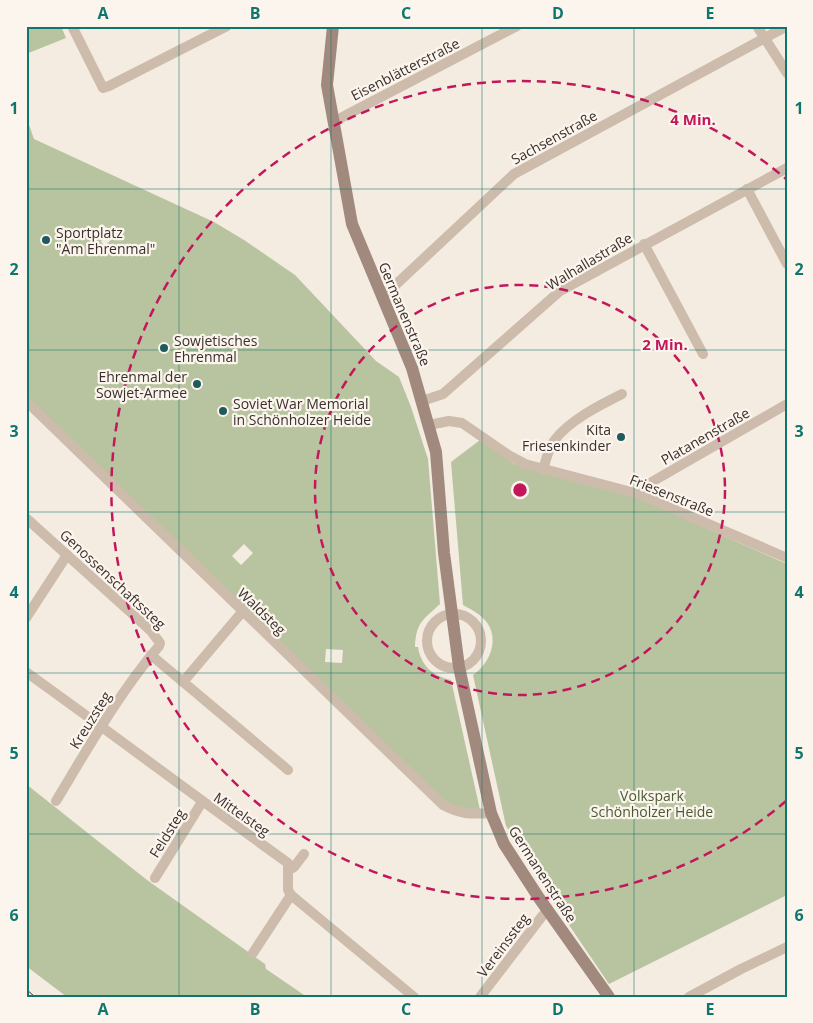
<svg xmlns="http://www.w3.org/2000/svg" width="813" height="1023" viewBox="0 0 813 1023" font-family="'Open Sans',sans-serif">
  <rect width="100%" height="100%" fill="#f4ebe1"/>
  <!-- green -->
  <g fill="#b8c4a0" fill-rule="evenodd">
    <polygon points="26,26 61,26 66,38 26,54"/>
    <path d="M26,116L34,139L214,222L244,240L295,275L376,361L399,377L411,407L428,459L440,604C423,620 416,622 415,647H418C421,666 433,676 451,680L480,810L466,811L443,800L26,398ZM102,224L111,232L114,229L117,233L105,246L101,242L105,237L96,230ZM244,544L253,553L241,565L232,556ZM326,649L343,650L342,663L325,662Z"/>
    <path d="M480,440L514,464L631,495L787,564V895L609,984L550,897L538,874L506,826L473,675C489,664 499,642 488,624C482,615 472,610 463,605L451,462Z"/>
    <polygon points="26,784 147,880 265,964 266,969 307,997 67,997 26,966"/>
  </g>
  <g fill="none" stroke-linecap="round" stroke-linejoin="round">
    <!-- minor -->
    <g stroke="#cdbbac" stroke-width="10">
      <polyline points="72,26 103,88 109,86 227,26"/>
      <polyline points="757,26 787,73"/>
      <polyline points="333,122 517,26"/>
      <polyline points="747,189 787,264"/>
      <polyline points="644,244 703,354"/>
      <polyline points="381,295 389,291 514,174 787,26"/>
      <path d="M26,401L443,805C463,815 470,814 491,813"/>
      <polyline points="422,401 443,394 560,291 787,168"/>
      <polyline points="429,425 449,421 462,423 510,456 525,464 639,494 787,558"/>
      <path d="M543,470C546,460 548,449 554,441C568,421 600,405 622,394"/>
      <polyline points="639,494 643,487 787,404"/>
      <path d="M26,518L137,618L151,631L160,643L159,646C119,693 88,748 56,801"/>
      <circle cx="454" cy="641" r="27"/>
      <polyline points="26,618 67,555"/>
      <polyline points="151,655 288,770"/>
      <path d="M26,672C114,735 200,800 288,863V890L291,895L414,997"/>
      <polyline points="183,682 243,611"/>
      <polyline points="289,870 294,867 304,854"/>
      <polyline points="155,878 202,802"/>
      <polyline points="253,953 291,895"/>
      <polyline points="480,997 543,915 548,911"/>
      <polyline points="689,997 741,969 787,947"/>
    </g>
    <!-- secondary -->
    <polyline stroke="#a18a7d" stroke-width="12" points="333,26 327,85 352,224 412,368 436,452 444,553 459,667 491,813 504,844 539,898 609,997"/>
    <!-- tram -->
    <polyline stroke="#3b302b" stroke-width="1" points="26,989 35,997"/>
  </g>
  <!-- grid -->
  <path fill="none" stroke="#0f766e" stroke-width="1" stroke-opacity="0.55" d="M179,26V997M331,26V997M482,26V997M634,26V997M26,189H787M26,350H787M26,512H787M26,673H787M26,834H787"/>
  <!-- distance rings -->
  <g fill="none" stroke="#c2185b" stroke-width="2.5" stroke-dasharray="9 6">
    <circle cx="520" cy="490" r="205"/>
    <path d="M786 801A409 409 0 1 1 786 179"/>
  </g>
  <!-- markers -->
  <g fill="#1f5a5e" stroke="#fbf5ee" stroke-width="2">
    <circle cx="46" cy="240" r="5"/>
    <circle cx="164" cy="348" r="5"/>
    <circle cx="197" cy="384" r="5"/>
    <circle cx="223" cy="411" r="5"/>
    <circle cx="621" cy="437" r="5"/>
  </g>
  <g text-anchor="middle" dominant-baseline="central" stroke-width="4.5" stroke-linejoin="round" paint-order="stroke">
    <!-- street labels -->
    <g font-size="14" fill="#3b302b" stroke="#fbf5ee">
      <text transform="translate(405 69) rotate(-27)">Eisenblätterstraße</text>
      <text transform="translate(554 137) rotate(-29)">Sachsenstraße</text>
      <text transform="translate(589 261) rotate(-31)">Walhallastraße</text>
      <text transform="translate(405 314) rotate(67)">Germanenstraße</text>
      <text transform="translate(705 436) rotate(-30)">Platanenstraße</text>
      <text transform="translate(672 495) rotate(22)">Friesenstraße</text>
      <text transform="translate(113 579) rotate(43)">Genossenschaftssteg</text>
      <text transform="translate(262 611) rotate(44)">Waldsteg</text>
      <text transform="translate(90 720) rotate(-58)">Kreuzsteg</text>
      <text transform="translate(242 814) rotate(35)">Mittelsteg</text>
      <text transform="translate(167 833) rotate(-58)">Feldsteg</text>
      <text transform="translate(543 874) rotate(57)">Germanenstraße</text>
      <text transform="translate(503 945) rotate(-53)">Vereinssteg</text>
    </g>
    <!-- poi labels -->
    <g font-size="14" fill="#3b302b" stroke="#fbf5ee" text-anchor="start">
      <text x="56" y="232">Sportplatz<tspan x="56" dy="16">"Am Ehrenmal"</tspan></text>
      <text x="174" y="340">Sowjetisches<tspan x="174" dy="16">Ehrenmal</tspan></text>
      <text x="187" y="376" text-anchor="end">Ehrenmal der<tspan x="187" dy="16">Sowjet-Armee</tspan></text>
      <text x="233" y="403">Soviet War Memorial<tspan x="233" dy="16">in Schönholzer Heide</tspan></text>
      <text x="611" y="429" text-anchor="end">Kita<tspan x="611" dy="16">Friesenkinder</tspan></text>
    </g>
    <!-- park labels -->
    <g font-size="14" fill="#4a5a2e" stroke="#fbf5ee">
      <text x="652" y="795">Volkspark<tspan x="652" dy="16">Schönholzer Heide</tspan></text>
    </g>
  </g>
  <circle cx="520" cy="490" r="8" fill="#c2185b" stroke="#fbf5ee" stroke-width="2.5"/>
  <g font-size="15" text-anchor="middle" font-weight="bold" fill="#c2185b" stroke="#fbf5ee" stroke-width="4.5" stroke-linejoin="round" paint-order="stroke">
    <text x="693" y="125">4 Min.</text>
    <text x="665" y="350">2 Min.</text>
  </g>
  <!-- border -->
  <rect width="813" height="1023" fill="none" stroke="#fbf5ee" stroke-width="55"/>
  <rect x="28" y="28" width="758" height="968" fill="none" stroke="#0f766e" stroke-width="2"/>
  <g font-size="16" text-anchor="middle" font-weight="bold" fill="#0f766e">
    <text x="103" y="19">A</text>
    <text x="255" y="19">B</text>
    <text x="406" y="19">C</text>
    <text x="558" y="19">D</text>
    <text x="710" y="19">E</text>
    <text x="14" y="114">1</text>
    <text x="799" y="114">1</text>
    <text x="14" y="275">2</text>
    <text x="799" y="275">2</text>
    <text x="14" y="437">3</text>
    <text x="799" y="437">3</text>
    <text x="14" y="598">4</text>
    <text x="799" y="598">4</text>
    <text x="14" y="759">5</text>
    <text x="799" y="759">5</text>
    <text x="14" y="921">6</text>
    <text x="799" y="921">6</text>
    <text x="103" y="1015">A</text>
    <text x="255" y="1015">B</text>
    <text x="406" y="1015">C</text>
    <text x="558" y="1015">D</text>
    <text x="710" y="1015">E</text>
  </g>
</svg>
